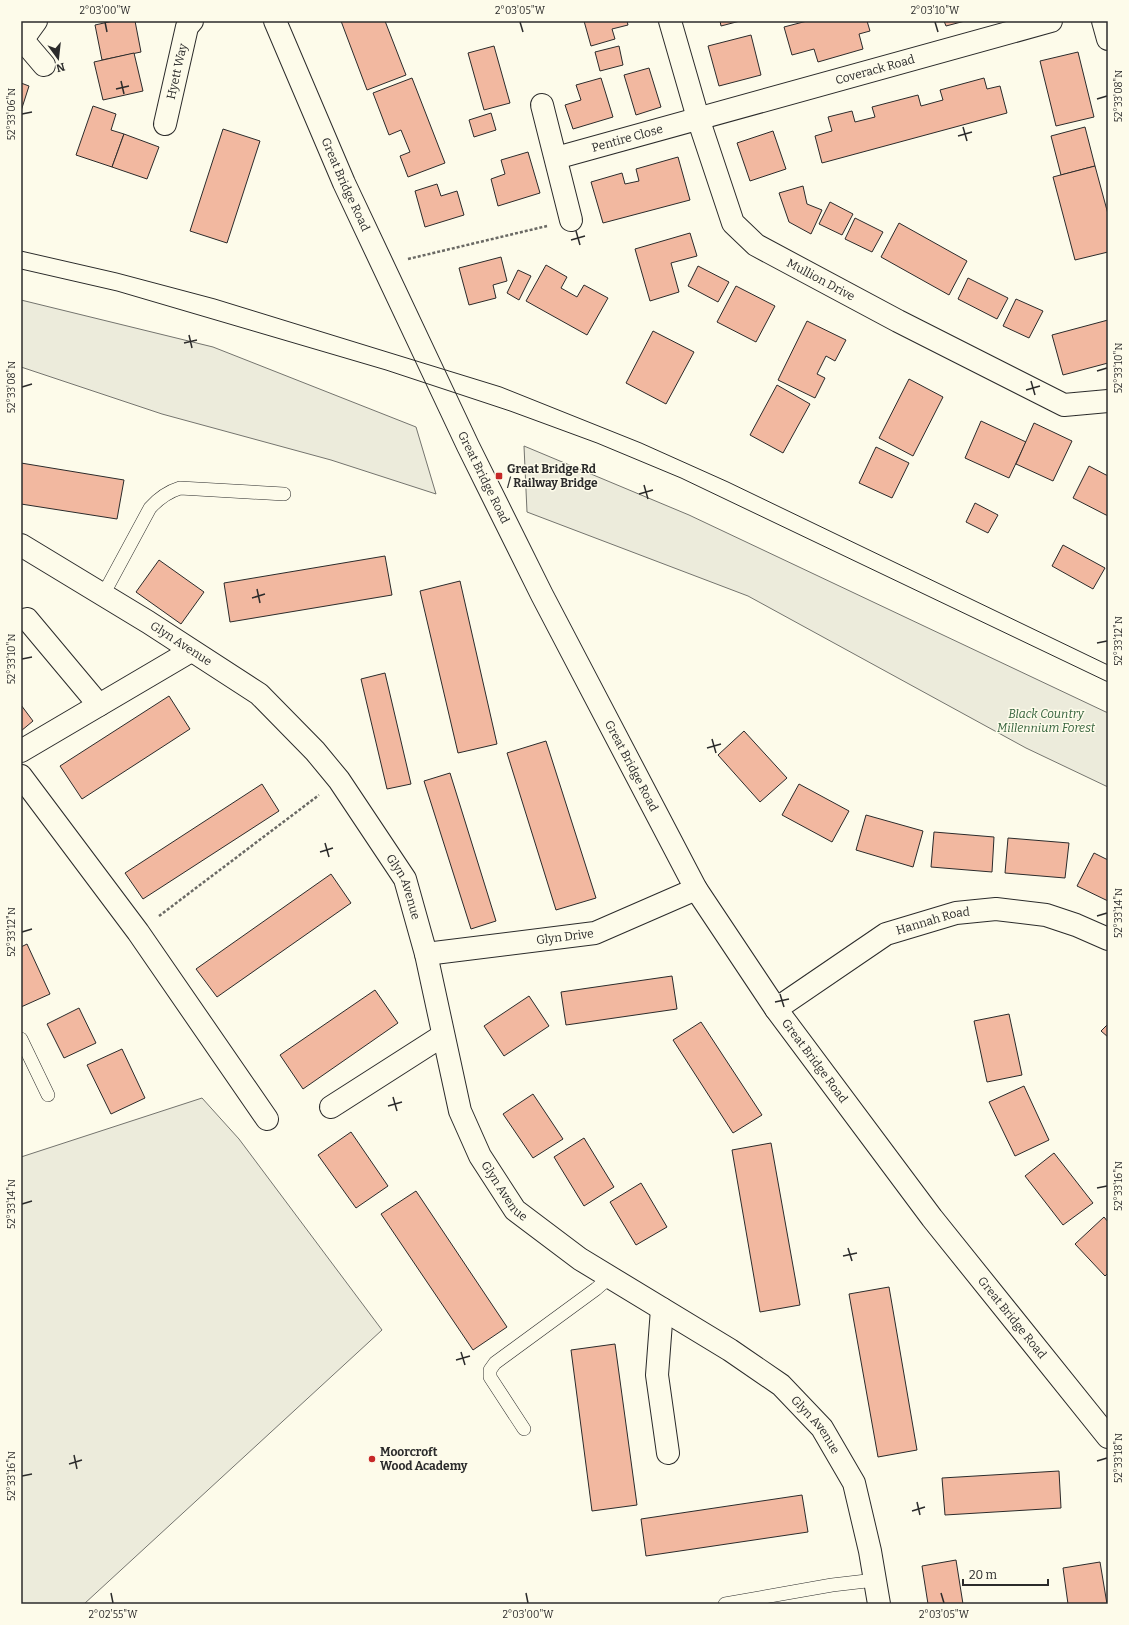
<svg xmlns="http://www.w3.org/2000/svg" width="1129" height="1625" viewBox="0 0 1129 1625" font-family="Bitter,serif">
  <rect width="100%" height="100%" fill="#fdfbea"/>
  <!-- green -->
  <g fill="#ecebdb" stroke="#74746e">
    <polygon points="21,300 213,347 416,427 436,494 331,460 162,414 21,367"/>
    <polygon points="524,446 689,515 1108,713 1108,787 1026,748 748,596 527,512"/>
    <polygon points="202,1098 239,1139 382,1330 84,1604 21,1604 21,1157"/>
  </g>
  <!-- building -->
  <g fill="#f2b8a0" stroke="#2b2b2b">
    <polygon points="113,21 135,21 141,52 102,60 95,25"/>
    <polygon points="341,21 385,21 406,75 367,90"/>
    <polygon points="584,21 627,21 628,25 612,29 615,39 591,46"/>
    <polygon points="720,21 740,21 721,26"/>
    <polygon points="807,21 867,21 870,31 859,34 863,49 818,62 814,49 792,55 784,27"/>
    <polygon points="944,21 965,21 946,26"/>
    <polygon points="751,35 761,75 719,86 708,46"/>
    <polygon points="494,46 510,103 484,110 468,53"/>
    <polygon points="619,46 623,65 600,71 595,52"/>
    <polygon points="1078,52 1094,117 1056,126 1040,61"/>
    <polygon points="134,53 143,91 103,100 94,62"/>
    <polygon points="649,68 661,107 636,115 624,75"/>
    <polygon points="412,78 445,163 408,177 400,156 410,152 401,130 389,135 373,93"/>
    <polygon points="601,78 613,117 573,129 565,105 581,100 576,85"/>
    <polygon points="984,78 987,89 1000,86 1007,113 822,163 815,136 832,131 828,117 852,111 855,122 875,117 872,107 918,95 921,106 943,100 940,90"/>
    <polygon points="21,83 29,86 21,111"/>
    <polygon points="93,106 116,114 111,130 124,134 112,167 76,155"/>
    <polygon points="491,113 496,130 474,137 469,120"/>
    <polygon points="1085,127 1095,166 1061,175 1051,136"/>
    <polygon points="223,129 260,141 227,243 190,231"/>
    <polygon points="773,131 786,169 750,181 737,143"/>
    <polygon points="124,134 159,147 147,179 112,167"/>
    <polygon points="528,152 540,193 498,206 491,179 505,174 501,160"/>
    <polygon points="678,157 690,200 603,223 591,182 622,173 625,184 639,181 636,169"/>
    <polygon points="1095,166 1108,214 1108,252 1075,260 1053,177"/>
    <polygon points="437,184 441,196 457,191 464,215 425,227 415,191"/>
    <polygon points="803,186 807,204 822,210 811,234 789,222 779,193"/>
    <polygon points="830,202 853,214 842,235 819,224"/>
    <polygon points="855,218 883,232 872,252 845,239"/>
    <polygon points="899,223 967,261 949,295 881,257"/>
    <polygon points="690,233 697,256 671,263 679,292 650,301 635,249"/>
    <polygon points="501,257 507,281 493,285 496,298 469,305 459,268"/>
    <polygon points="546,265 567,277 561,288 577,297 584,285 608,298 587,335 526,301"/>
    <polygon points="698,266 729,282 718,302 688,286"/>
    <polygon points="518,270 531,276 519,300 507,293"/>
    <polygon points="968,278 1008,298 997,319 958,299"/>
    <polygon points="736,286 775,306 756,342 717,322"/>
    <polygon points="1016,299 1043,311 1029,338 1003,326"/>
    <polygon points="1108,320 1108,363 1063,375 1052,335"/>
    <polygon points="807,321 846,340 835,361 826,356 817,374 825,378 815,398 778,380"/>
    <polygon points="653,331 694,352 666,404 626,383"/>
    <polygon points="909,379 943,397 913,456 879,438"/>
    <polygon points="777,385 810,404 783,453 750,435"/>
    <polygon points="981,421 1026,442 1009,478 965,458"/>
    <polygon points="1034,423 1072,441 1053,481 1016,464"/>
    <polygon points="876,447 909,463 892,498 859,483"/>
    <polygon points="21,463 124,480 117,519 21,504"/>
    <polygon points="1089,466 1108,476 1108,516 1073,498"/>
    <polygon points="975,503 998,515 988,533 966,522"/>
    <polygon points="1063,545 1105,568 1093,589 1052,566"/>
    <polygon points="385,556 392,595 230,622 224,583"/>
    <polygon points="159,560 204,592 181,624 136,592"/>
    <polygon points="460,581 497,744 458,753 420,591"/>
    <polygon points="385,673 411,784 387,789 361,679"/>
    <polygon points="169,696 190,729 82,799 60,766"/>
    <polygon points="21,705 33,721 21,731"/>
    <polygon points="744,731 787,778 760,802 718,755"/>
    <polygon points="546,741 596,898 556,910 507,753"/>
    <polygon points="450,773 496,921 471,929 424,781"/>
    <polygon points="262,784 279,811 143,899 125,873"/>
    <polygon points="799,784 849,811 832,842 782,815"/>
    <polygon points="866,815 923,831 913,867 856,850"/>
    <polygon points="934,832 994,837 992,872 931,867"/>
    <polygon points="1008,838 1069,843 1065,878 1005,873"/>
    <polygon points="1094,853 1108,860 1108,901 1077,886"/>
    <polygon points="331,874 351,903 217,997 196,969"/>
    <polygon points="27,944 50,994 21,1007 21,947"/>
    <polygon points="672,976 677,1009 566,1025 561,992"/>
    <polygon points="375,990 398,1023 303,1089 280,1055"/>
    <polygon points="529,996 549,1026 504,1056 484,1026"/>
    <polygon points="79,1008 96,1043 64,1058 47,1024"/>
    <polygon points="1009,1014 1022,1075 987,1082 974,1021"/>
    <polygon points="701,1022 762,1115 733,1133 673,1040"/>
    <polygon points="1108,1024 1108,1037 1101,1031"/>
    <polygon points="122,1049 145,1098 111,1114 87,1065"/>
    <polygon points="1024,1086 1049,1140 1015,1156 989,1102"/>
    <polygon points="533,1094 563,1139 533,1158 503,1114"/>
    <polygon points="351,1132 388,1186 356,1208 318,1155"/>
    <polygon points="584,1138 614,1187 584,1206 554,1157"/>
    <polygon points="771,1143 800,1305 760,1312 732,1150"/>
    <polygon points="1054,1153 1093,1203 1063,1225 1025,1176"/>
    <polygon points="641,1183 667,1227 636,1245 610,1202"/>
    <polygon points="416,1191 507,1327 473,1350 381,1214"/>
    <polygon points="1104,1217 1108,1222 1108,1273 1105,1276 1075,1244"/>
    <polygon points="889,1287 917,1450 878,1457 849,1294"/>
    <polygon points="615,1344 637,1505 592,1511 571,1350"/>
    <polygon points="1059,1471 1061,1508 945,1515 942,1478"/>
    <polygon points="802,1495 808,1532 646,1556 641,1519"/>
    <polygon points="956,1560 963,1604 928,1604 922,1566"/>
    <polygon points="1100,1562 1107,1604 1068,1604 1063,1568"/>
  </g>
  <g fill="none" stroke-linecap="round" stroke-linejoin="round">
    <!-- lane casing -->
    <g stroke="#2b2b2b" stroke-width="14">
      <g id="lane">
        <path d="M103,595L150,508C159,498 167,492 180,488L284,494"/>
        <polyline points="21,1039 48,1095"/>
        <polyline points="524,1429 490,1377 490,1370 495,1363 596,1289 610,1277"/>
        <polyline points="725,1604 832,1585 875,1580"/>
      </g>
    </g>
    <!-- street casing -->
    <g stroke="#2b2b2b" stroke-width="24">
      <g id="street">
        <path id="s1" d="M670,21L698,118L733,223L756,245L898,321L1064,405L1108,401"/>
        <polyline points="1103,21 1108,39"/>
        <polyline points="21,38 44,65"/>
        <polyline points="23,39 36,21"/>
        <polyline points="542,105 571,220"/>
        <path id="s2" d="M165,124L187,27L192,21"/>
        <path id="s3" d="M556,158L1051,21"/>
        <path id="s4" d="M21,545L148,622L259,694L315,751L339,780L405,879L426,954L460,1111L480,1156L515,1210L580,1259L730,1350L781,1385L822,1428L854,1483L870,1551L879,1604"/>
        <polyline points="27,619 99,705"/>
        <polyline points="21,751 191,651"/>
        <polyline points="21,776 138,932 267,1119"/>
        <path id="s5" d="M426,954L595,933L696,889"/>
        <path id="s6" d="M776,1009L886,934L956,913L996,909L1046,915L1076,925L1108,939"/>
        <polyline points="331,1107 442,1036"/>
        <polyline points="662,1309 657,1375 668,1453"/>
      </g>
    </g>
    <!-- primary casing -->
    <g stroke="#2b2b2b" stroke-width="24">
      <g id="primary">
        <path id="s7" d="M275,21L344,183L468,446L542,595L696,889L776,1009L932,1218L1108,1437"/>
      </g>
    </g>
    <!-- path -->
    <g stroke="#6a6964" stroke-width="2.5" stroke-dasharray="3 2" stroke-linecap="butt">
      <polyline points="408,259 547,226"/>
      <polyline points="159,916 319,795"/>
    </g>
    <!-- lane -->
    <use href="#lane" stroke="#fdfbea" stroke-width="13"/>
    <!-- street -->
    <use href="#street" stroke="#fdfbea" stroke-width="22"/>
    <!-- primary -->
    <use href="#primary" stroke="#fdfbea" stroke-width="22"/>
    <!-- tram -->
    <g stroke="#2b2b2b" stroke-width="1">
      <polyline points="21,251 117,273 215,299 501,387 641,443 728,482 1108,665"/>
      <polyline points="21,269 117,291 386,370 510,411 597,443 681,478 1108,682"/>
    </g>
  </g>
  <!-- ticks -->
  <path fill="none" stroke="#2b2b2b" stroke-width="1.5" d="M105,22L107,32M520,22L523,32M935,22L938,32M121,81L124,94M116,89L129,86M1097,99L1107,96M22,114L32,112M963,127L967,141M958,136L972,132M576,231L580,245M571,240L585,236M189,335L192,348M184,343L197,340M1097,371L1107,368M1031,381L1035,395M22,387L32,384M1026,390L1040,386M644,485L648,499M639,494L653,490M257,589L260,603M252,598L265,594M1097,643L1107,641M22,659L32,657M712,739L716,753M707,748L721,744M325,843L329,857M320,852L333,848M1097,916L1107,913M22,932L32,929M780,994L784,1007M775,1002L789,999M393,1097L397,1111M388,1106L402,1102M1097,1188L1107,1186M22,1204L32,1201M848,1248L852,1261M843,1256L857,1253M461,1352L465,1365M456,1360L470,1356M74,1455L77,1469M1097,1461L1107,1458M69,1464L82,1460M22,1476L32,1474M917,1502L920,1515M912,1511L925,1507M111,1593L113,1603M526,1593L528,1603M941,1593L944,1603"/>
  <!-- markers -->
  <g fill="#c62828" stroke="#fdfbea" stroke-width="1.5">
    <rect x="495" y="472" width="8" height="8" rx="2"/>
    <circle cx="372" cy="1459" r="4"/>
  </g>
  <g text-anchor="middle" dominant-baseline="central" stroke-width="3" stroke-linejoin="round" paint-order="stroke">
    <!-- street labels -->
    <g font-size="12" fill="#2b2b2b" stroke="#fdfbea">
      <text stroke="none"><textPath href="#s3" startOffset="331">Coverack Road</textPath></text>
      <text stroke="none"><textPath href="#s2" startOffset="54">Hyett Way</textPath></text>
      <text stroke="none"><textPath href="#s3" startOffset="74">Pentire Close</textPath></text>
      <text stroke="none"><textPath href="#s7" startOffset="178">Great Bridge Road</textPath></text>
      <text stroke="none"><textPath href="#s1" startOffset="317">Mullion Drive</textPath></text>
      <text stroke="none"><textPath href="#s7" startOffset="502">Great Bridge Road</textPath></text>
      <text stroke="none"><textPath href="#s4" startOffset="188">Glyn Avenue</textPath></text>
      <text stroke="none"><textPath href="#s7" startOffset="826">Great Bridge Road</textPath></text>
      <text stroke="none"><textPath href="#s4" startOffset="524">Glyn Avenue</textPath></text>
      <text stroke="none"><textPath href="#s6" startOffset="182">Hannah Road</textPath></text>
      <text stroke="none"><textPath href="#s5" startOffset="140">Glyn Drive</textPath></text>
      <text stroke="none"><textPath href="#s7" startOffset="1174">Great Bridge Road</textPath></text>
      <text stroke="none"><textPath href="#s4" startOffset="848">Glyn Avenue</textPath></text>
      <text stroke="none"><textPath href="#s7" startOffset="1498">Great Bridge Road</textPath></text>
      <text stroke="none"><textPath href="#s4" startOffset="1241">Glyn Avenue</textPath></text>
    </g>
    <!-- poi labels -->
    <g font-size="12" font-weight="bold" fill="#2b2b2b" stroke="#fdfbea" text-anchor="start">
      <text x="507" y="469">Great Bridge Rd<tspan x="507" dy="14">/ Railway Bridge</tspan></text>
      <text x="380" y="1452">Moorcroft<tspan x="380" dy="14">Wood Academy</tspan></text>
    </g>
    <!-- park labels -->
    <g font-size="12" font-style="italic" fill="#34623c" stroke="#fdfbea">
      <text x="1046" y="714">Black Country<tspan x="1046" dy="14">Millennium Forest</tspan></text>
    </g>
  </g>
  <!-- border -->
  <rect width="1129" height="1625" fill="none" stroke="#fdfbea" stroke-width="44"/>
  <!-- north arrow -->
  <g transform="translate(58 58) rotate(165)" stroke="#fdfbea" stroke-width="3" paint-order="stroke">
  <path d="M0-3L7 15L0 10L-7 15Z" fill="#2b2b2b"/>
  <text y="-6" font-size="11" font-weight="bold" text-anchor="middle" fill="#2b2b2b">N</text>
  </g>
  <!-- scale -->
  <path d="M963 1579v6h85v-6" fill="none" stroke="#2b2b2b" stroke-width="2"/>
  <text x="969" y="1579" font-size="12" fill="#2b2b2b" stroke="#fdfbea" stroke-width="3" paint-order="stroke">20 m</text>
  <rect x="22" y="22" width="1085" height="1581" fill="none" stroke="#2b2b2b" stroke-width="1.5"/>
  <g font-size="10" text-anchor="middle" fill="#2b2b2b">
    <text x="105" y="14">2°03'00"W</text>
    <text x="520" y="14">2°03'05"W</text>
    <text x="935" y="14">2°03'10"W</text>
    <text transform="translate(1118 96) rotate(-90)" y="4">52°33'08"N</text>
    <text transform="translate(11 114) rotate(-90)" y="4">52°33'06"N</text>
    <text transform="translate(1118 368) rotate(-90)" y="4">52°33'10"N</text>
    <text transform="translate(11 387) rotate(-90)" y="4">52°33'08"N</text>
    <text transform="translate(1118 641) rotate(-90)" y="4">52°33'12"N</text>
    <text transform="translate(11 659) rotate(-90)" y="4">52°33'10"N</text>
    <text transform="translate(1118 913) rotate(-90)" y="4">52°33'14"N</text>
    <text transform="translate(11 932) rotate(-90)" y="4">52°33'12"N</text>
    <text transform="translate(1118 1186) rotate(-90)" y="4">52°33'16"N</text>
    <text transform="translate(11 1204) rotate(-90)" y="4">52°33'14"N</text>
    <text transform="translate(1118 1458) rotate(-90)" y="4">52°33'18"N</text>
    <text transform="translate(11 1476) rotate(-90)" y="4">52°33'16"N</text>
    <text x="113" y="1618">2°02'55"W</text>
    <text x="528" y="1618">2°03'00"W</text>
    <text x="944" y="1618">2°03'05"W</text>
  </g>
</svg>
